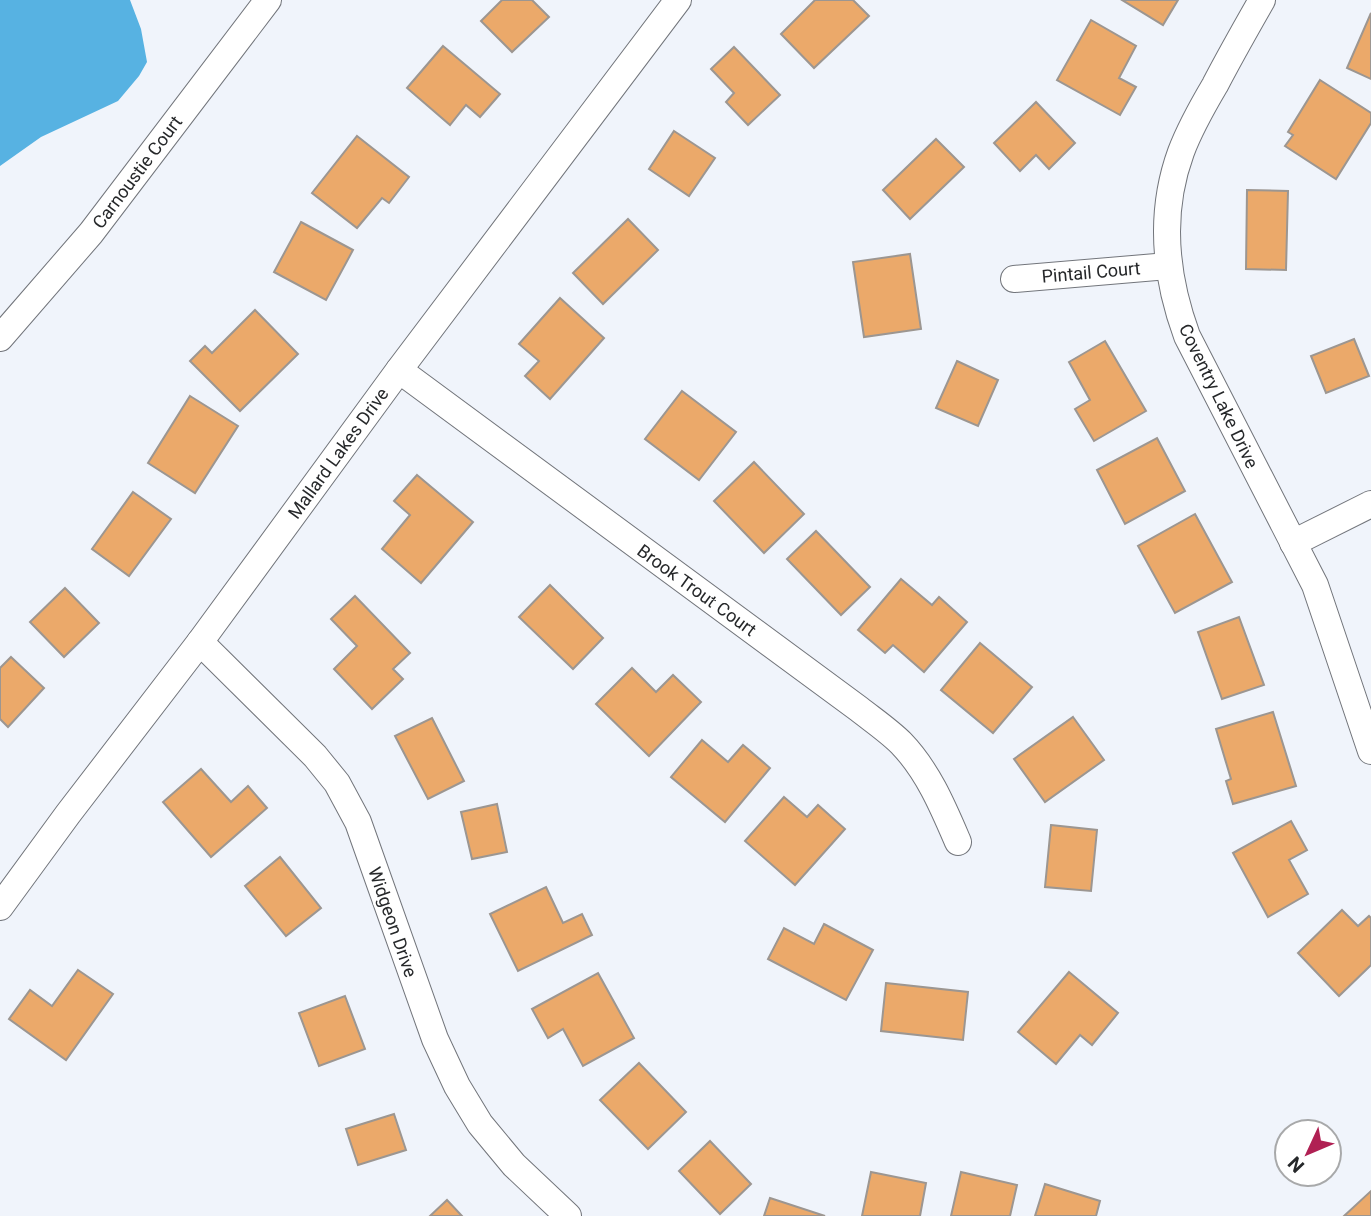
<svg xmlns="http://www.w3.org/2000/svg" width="1371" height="1216" viewBox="0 0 1371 1216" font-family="Roboto,sans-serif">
  <rect width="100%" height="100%" fill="#f0f4fb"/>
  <!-- water -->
  <polygon fill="#57b2e2" points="0,0 130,0 141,29 147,62 139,76 118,101 41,137 0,166"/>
  <!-- building -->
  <g fill="#eba96a" stroke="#9c9691" stroke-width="2">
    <polygon points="502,0 532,0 549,17 512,52 481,21"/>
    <polygon points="815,0 853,0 869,16 814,68 781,34"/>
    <polygon points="1122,0 1178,0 1163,25"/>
    <polygon points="1371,13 1371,79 1347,68"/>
    <polygon points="1091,20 1136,46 1119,78 1136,87 1120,115 1057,80"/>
    <polygon points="443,46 500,94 480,117 466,105 450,125 407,88"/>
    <polygon points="734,47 780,95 748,125 726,102 734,93 711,69"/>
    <polygon points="1320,80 1371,113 1371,123 1336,179 1285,146 1293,135 1288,132"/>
    <polygon points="1036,102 1075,143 1049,169 1036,155 1020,171 994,143"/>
    <polygon points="674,131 715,158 689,196 649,169"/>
    <polygon points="357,136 409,177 389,203 382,198 357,228 312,193"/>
    <polygon points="936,139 964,167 910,219 883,190"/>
    <polygon points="1247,190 1288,191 1286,270 1246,269"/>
    <polygon points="628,219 658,250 603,304 573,273"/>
    <polygon points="301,222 353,250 326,300 274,272"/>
    <polygon points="910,254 921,329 864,337 853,262"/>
    <polygon points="560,298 604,338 550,399 525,376 539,361 519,344"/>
    <polygon points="255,310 298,354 240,411 190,361 205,346 212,353"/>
    <polygon points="1354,339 1369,376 1326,393 1311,356"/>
    <polygon points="1105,341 1146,411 1094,441 1075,409 1090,400 1069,362"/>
    <polygon points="957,361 998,380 978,426 936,408"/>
    <polygon points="682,391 736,432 699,480 645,439"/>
    <polygon points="190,396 238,426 195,493 148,463"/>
    <polygon points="1157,438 1185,491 1125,524 1097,470"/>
    <polygon points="754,462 804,514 764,553 714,501"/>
    <polygon points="417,475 473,522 421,583 382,549 410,515 394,501"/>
    <polygon points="133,492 171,519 129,576 92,549"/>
    <polygon points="1195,514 1232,582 1175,613 1138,546"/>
    <polygon points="816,531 870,587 841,615 787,559"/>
    <polygon points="901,579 932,605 939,597 967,622 924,672 893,645 885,653 858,630"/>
    <polygon points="550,585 603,638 573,669 519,617"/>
    <polygon points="65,588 99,623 64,657 30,622"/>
    <polygon points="355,596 410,653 393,669 403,679 372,709 334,669 357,646 331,619"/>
    <polygon points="1239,617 1264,685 1222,699 1198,632"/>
    <polygon points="980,643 1032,687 993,733 941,690"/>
    <polygon points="11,657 44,688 8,727 0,719 0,668"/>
    <polygon points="632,668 656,692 673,675 701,702 649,756 596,704"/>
    <polygon points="1273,712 1296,786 1233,804 1226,781 1231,779 1216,729"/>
    <polygon points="1073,717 1104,760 1045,802 1014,759"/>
    <polygon points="432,718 464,781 428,799 395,736"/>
    <polygon points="702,740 728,762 743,745 770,768 725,822 671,777"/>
    <polygon points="201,769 231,802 248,786 267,808 211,857 163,802"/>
    <polygon points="784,797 807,817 818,805 845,829 795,885 745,841"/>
    <polygon points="497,804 507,852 472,859 461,812"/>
    <polygon points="1291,821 1307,850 1289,860 1308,894 1268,917 1233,853"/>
    <polygon points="1051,825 1097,830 1091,891 1045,887"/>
    <polygon points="280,857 321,908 286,936 245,886"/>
    <polygon points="546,887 563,923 582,914 592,935 518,971 490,914"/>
    <polygon points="1342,910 1358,926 1369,916 1371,918 1371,965 1339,996 1298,953"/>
    <polygon points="824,924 873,950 846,1000 768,959 784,928 814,944"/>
    <polygon points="78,970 113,994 66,1060 9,1019 30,990 52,1006"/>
    <polygon points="1069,972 1118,1013 1092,1045 1080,1035 1056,1064 1018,1032"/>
    <polygon points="598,973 634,1038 583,1066 563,1029 548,1038 532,1009"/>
    <polygon points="886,983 968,992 963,1040 881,1031"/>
    <polygon points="345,996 365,1049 319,1066 299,1013"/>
    <polygon points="639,1063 686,1112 648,1149 600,1100"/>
    <polygon points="394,1114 406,1150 358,1165 346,1129"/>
    <polygon points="710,1141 751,1184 720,1214 679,1171"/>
    <polygon points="871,1172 926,1183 920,1216 862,1216"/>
    <polygon points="961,1172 1017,1185 1010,1216 951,1216"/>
    <polygon points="1045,1184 1100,1201 1096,1216 1035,1216"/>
    <polygon points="1371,1191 1371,1216 1344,1216"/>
    <polygon points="770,1198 825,1216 764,1216"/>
    <polygon points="447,1200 462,1216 430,1216"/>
  </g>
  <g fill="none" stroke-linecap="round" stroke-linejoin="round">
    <!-- minor casing -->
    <g stroke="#72757b" stroke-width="28">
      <g id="minor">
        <path d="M1262,0C1246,28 1230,56 1215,85C1202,107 1190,128 1181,152C1159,212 1165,276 1187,336L1315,585L1371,751"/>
        <polyline points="1014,279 1168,266"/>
        <polyline points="0,338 91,233 268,0"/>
        <path d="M399,370L859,709C873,720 889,731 901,743C928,771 943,807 958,842"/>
        <polyline points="1293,543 1371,504"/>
        <polyline points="200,642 315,756 337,783 358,822 435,1039 457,1086 480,1124 514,1165 568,1216"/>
        <polyline points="0,907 68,814 200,642 399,370 678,0"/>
      </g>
    </g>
    <!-- minor -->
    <use href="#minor" stroke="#fff" stroke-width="26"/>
  </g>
  <g text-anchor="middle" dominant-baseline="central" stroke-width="5" stroke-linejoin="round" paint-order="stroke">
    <!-- street labels -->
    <g font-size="18" fill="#26282a" stroke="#fff">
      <text transform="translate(137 172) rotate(-53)">Carnoustie Court</text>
      <text transform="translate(1091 272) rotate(-5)">Pintail Court</text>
      <text transform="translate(1219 396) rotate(64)">Coventry Lake Drive</text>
      <text transform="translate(338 453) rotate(-54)">Mallard Lakes Drive</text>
      <text transform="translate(697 590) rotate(36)">Brook Trout Court</text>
      <text transform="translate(393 922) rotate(71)">Widgeon Drive</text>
    </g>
  </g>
  <!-- north arrow -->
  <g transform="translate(1308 1153) rotate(226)"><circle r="33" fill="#ffffff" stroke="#a8a9aa" stroke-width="2"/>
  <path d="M0-5L12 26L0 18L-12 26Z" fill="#b02053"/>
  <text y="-10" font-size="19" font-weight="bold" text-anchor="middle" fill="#26282a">N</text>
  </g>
</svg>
